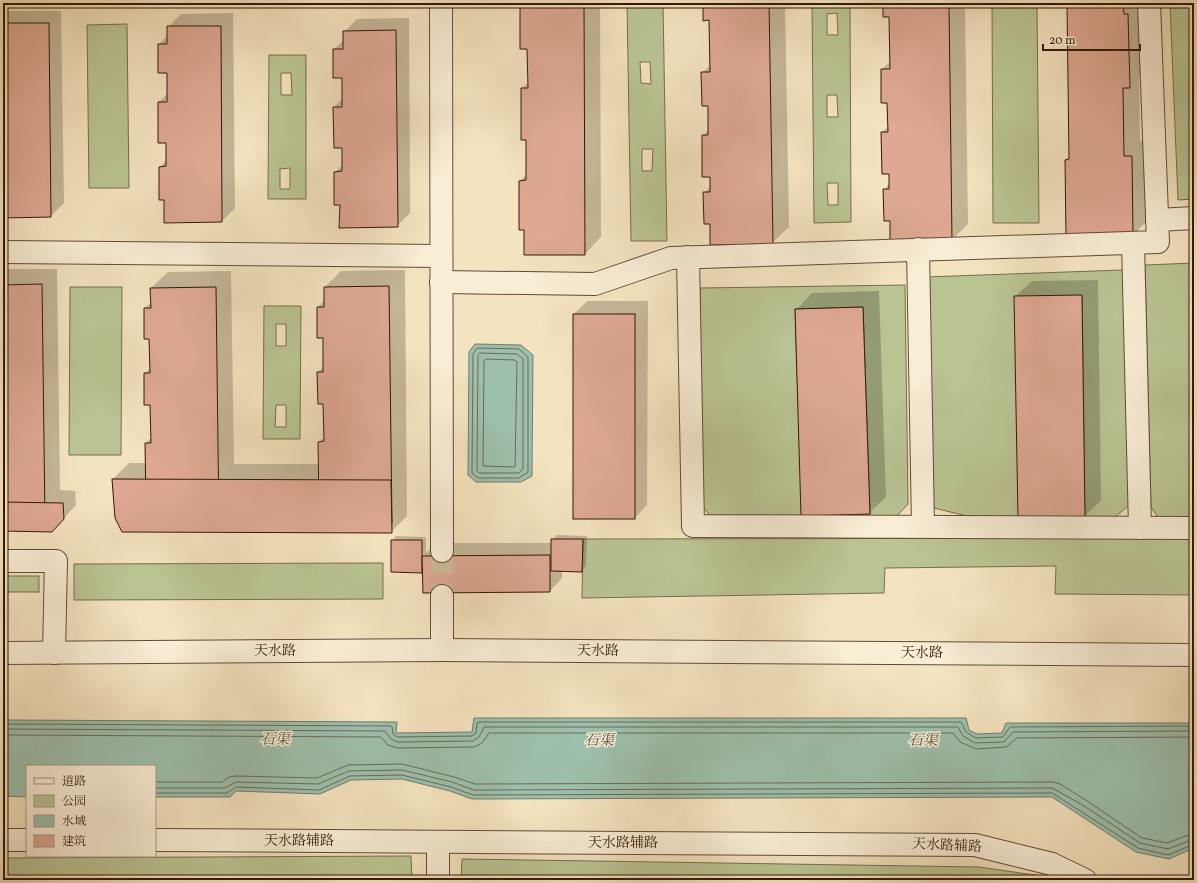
<svg xmlns="http://www.w3.org/2000/svg" width="1197" height="883" viewBox="0 0 1197 883" font-family="Vollkorn,'Noto Serif SC',serif">
  <rect width="100%" height="100%" fill="#f4e3bf"/>
  <filter id="stains"><feTurbulence type="fractalNoise" baseFrequency=".005" numOctaves="4"/><feColorMatrix values="0 0 0 0 .2 0 0 0 0 .09 0 0 0 0 .02 0 0 0 .5 -.17"/></filter>
  <radialGradient id="worn" r=".72"><stop offset=".6" stop-color="#630" stop-opacity="0"/><stop offset="1" stop-color="#630" stop-opacity=".3"/></radialGradient>
  <!-- green -->
  <g fill="#bac493" stroke="#766e4e" fill-rule="evenodd">
    <path d="M627,3H663L667,241H631ZM640,62H650L651,84L641,83ZM642,149H653L652,171H642Z"/>
    <path d="M812,3H850L851,222L814,223ZM837,13L838,35H827V14ZM827,95H837L838,117H827ZM827,183H838V205H828Z"/>
    <polygon points="992,3 1037,3 1039,223 993,223"/>
    <polygon points="1170,3 1194,3 1194,199 1178,200"/>
    <polygon points="127,24 129,188 89,188 87,25"/>
    <path d="M269,55H306V199H268ZM281,73H291L292,95H281ZM290,168V189H280V169Z"/>
    <polygon points="1194,263 1194,518 1159,519 1151,507 1145,265"/>
    <path d="M1123,270L1132,503L1111,520H983L930,507L925,277ZM1082,296L1085,516L1018,518Z"/>
    <path d="M905,285L908,504L897,516L714,520L702,506L700,288ZM863,307L870,514L802,516L795,309Z"/>
    <polygon points="70,287 122,287 121,455 69,455"/>
    <path d="M264,306H301L300,439H263ZM276,324H286V346H276ZM276,405H286V427H275Z"/>
    <polygon points="1194,538 1194,595 1055,594 1056,566 885,568 884,593 582,598 583,539"/>
    <polygon points="383,563 383,599 74,600 74,564"/>
    <rect x="3" y="576" width="36" height="16"/>
    <polygon points="411,856 412,880 3,880 3,858"/>
    <polygon points="462,859 979,867 1048,877 1053,880 461,880"/>
  </g>
  <!-- water -->
  <g fill="#9dbfac" stroke="#737c6a">
    <polygon points="475,344 521,345 533,355 532,476 521,482 476,482 468,475 469,352"/>
    <polygon points="474,718 966,718 969,730 977,734 1002,733 1006,723 1194,723 1194,848 1169,859 1136,852 1052,797 472,799 450,791 402,779 351,780 320,794 236,791 230,797 155,797 155,766 27,766 27,797 3,796 3,720 397,722 396,733 472,732"/>
  </g>
  <!-- shadow -->
  <g fill="#0003">
    <polygon points="521,3 600,3 601,237 585,254 525,229 520,181 527,174 527,139 522,88 529,82 528,48"/>
    <polygon points="704,3 785,3 789,227 772,243 704,193 711,186 711,176 703,136 709,129 709,105 702,73 711,64 710,19"/>
    <polygon points="884,3 965,3 968,224 952,240 891,220 884,190 890,183 890,173 882,132 889,126 888,102 882,69 891,61 890,16"/>
    <polygon points="1068,3 1144,3 1145,71 1139,77 1140,141 1148,140 1149,219 1133,235 1066,160 1070,156"/>
    <polygon points="3,11 61,11 64,203 51,216 3,217"/>
    <polygon points="233,13 235,208 222,221 165,222 165,199 160,167 167,159 167,141 159,102 168,93 168,72 159,44 168,35 168,27 181,14"/>
    <polygon points="409,18 410,213 397,226 341,203 335,172 343,165 343,147 334,107 343,98 343,77 334,49 344,40 344,32 357,19"/>
    <polygon points="3,269 57,269 60,490 75,491 76,505 52,531 3,530"/>
    <polygon points="405,270 407,516 391,532 113,479 129,463 146,463 146,443 152,437 151,404 145,373 151,368 150,338 145,308 152,301 151,288 168,272 231,271 234,464 320,464 319,442 325,436 324,403 318,372 324,366 324,337 318,307 325,300 325,287 341,271"/>
    <polygon points="1098,280 1101,500 1085,516 1019,517 1015,297 1032,281"/>
    <polygon points="879,291 886,497 869,513 796,310 812,293"/>
    <polygon points="587,301 648,301 647,505 635,518 574,314"/>
    <polygon points="557,535 587,536 586,566 582,571 562,570 562,578 550,591 423,570 422,572 392,541 396,536 426,537 426,553 436,543 552,543 552,540"/>
  </g>
  <g fill="none" stroke-linecap="round" stroke-linejoin="round">
    <!-- shore -->
    <g stroke="#686c5a" stroke-width="1">
      <polygon points="478,348 519,349 528,357 528,472 519,478 478,478 472,473 473,354"/>
      <polygon points="480,353 517,354 523,359 523,469 519,473 479,473 477,471 478,356"/>
      <polygon points="486,359 515,360 517,362 515,467 483,466 484,361"/>
      <polyline points="3,724 390,726 392,727 393,734 397,737 472,736 476,733 477,723 479,722 961,722 966,732 976,738 1003,737 1010,727 1194,726"/>
      <polyline points="3,729 385,731 391,739 397,742 473,741 479,737 484,727 958,727 963,736 975,743 1004,742 1013,732 1194,731"/>
      <polyline points="3,735 381,737 388,745 397,748 474,747 482,743 489,733 953,733 960,742 976,749 1006,747 1017,738 1194,737"/>
      <polyline points="155,782 222,782 229,777 236,776 317,778 348,765 402,764 454,777 475,784 1053,782 1060,784 1084,799 1142,838 1167,843 1194,833"/>
      <polyline points="155,788 225,788 236,782 318,784 349,771 402,770 452,782 474,790 1052,788 1081,804 1140,843 1168,849 1194,839"/>
      <polyline points="155,793 227,793 236,787 319,790 350,776 402,775 451,787 473,795 1052,793 1138,848 1168,855 1194,844"/>
    </g>
  </g>
  <!-- building -->
  <g fill="#dea892" stroke="#331808">
    <polygon points="520,3 584,3 585,255 524,255 524,230 519,230 519,181 526,180 526,140 521,140 521,88 528,88 527,49 520,49"/>
    <polygon points="703,3 769,3 773,244 710,245 710,224 704,224 703,192 710,192 710,177 702,177 702,135 708,135 708,106 702,106 701,72 710,72 709,20 703,21"/>
    <polygon points="883,3 949,3 952,241 890,242 890,221 884,221 883,189 889,189 889,174 882,174 881,132 888,132 887,103 881,103 881,69 890,69 889,17 883,17"/>
    <polygon points="1067,3 1123,3 1124,14 1128,14 1130,88 1123,88 1124,156 1132,156 1133,236 1066,237 1065,160 1069,159"/>
    <polygon points="3,23 49,23 51,217 3,218"/>
    <polygon points="167,26 221,26 222,222 164,223 164,200 159,200 159,167 166,166 166,143 158,143 158,102 167,102 167,73 158,73 158,44 167,44"/>
    <polygon points="396,30 398,227 339,228 340,205 334,205 334,172 342,171 342,148 334,148 333,107 342,107 342,78 333,78 333,49 343,49 343,31"/>
    <polygon points="42,284 45,521 3,521 3,285"/>
    <polygon points="389,286 392,523 324,523 324,508 319,508 318,442 324,441 323,404 318,404 317,372 323,372 323,338 317,338 317,307 324,307 324,287"/>
    <polygon points="216,287 219,524 151,525 150,509 146,509 145,443 151,443 150,405 144,405 144,373 150,373 149,339 144,339 144,308 151,308 150,288"/>
    <polygon points="1082,295 1085,517 1018,518 1014,296"/>
    <polygon points="863,307 870,514 801,516 795,309"/>
    <rect x="573" y="314" width="62" height="205"/>
    <polygon points="112,479 391,480 392,533 122,532 115,518"/>
    <polygon points="3,502 63,503 64,519 52,532 3,531"/>
    <polygon points="551,539 583,539 582,572 551,571"/>
    <polygon points="391,540 422,540 422,573 391,572"/>
    <polygon points="550,555 550,592 423,593 422,556"/>
  </g>
  <g fill="none" stroke-linecap="round" stroke-linejoin="round">
    <!-- minor-tunnel -->
    <polyline stroke="#cdba9a" stroke-width="22" stroke-dasharray="22 11" stroke-linecap="butt" points="442,551 442,596"/>
    <!-- minor casing -->
    <g stroke="#634b36" stroke-width="24">
      <g id="minor">
        <polyline points="441,3 442,551"/>
        <polyline points="1157,220 1194,218"/>
        <polyline points="1133,243 1140,528"/>
        <polyline points="918,249 923,526"/>
        <polyline points="3,252 441,256"/>
        <polyline points="688,257 693,526 1194,528"/>
        <polyline points="441,282 595,284 671,258 1158,242 1149,3"/>
        <polyline points="3,561 56,561 54,653"/>
        <polyline points="442,650 442,596"/>
        <polyline points="3,653 442,650 1194,655"/>
        <polyline points="3,840 27,840"/>
        <polyline points="155,840 975,845 1052,864 1085,880"/>
        <polyline points="438,842 438,880"/>
      </g>
    </g>
    <!-- minor -->
    <use href="#minor" stroke="#f8edd5" stroke-width="22"/>
  </g>
  <g text-anchor="middle" dominant-baseline="central" stroke-width="3" stroke-linejoin="round" paint-order="stroke">
    <!-- street labels -->
    <g font-size="14" fill="#331808" stroke="#f8edd5">
      <text x="275" y="651">天水路</text>
      <text x="598" y="651">天水路</text>
      <text x="922" y="653">天水路</text>
      <text x="299" y="841">天水路辅路</text>
      <text x="623" y="843">天水路辅路</text>
      <text transform="translate(947 846) rotate(3)">天水路辅路</text>
    </g>
    <!-- water labels -->
    <g font-size="15" font-style="italic" fill="#585241" stroke="#f8edd5">
      <text x="275" y="740">石渠</text>
      <text x="599" y="741">石渠</text>
      <text x="923" y="741">石渠</text>
    </g>
  </g>
  <!-- margin -->
  <rect width="1197" height="883" fill="none" stroke="#f4e3bf" stroke-width="16"/>
  <rect x="4" y="4" width="1189" height="875" fill="none" stroke="#331808" stroke-width="2"/>
  <rect x="8" y="8" width="1181" height="867" fill="none" stroke="#331808"/>
  <!-- legend -->
  <rect x="26" y="765" width="130" height="92" fill="#f8edd5" stroke="#a99883"/>
  <rect x="34" y="778" width="20" height="6" fill="#f8edd5" stroke="#a99883"/>
  <text x="62" y="785" font-size="12" fill="#331808">道路</text>
  <rect x="34" y="795" width="20" height="12" fill="#bac493" stroke="#a99883"/>
  <text x="62" y="805" font-size="12" fill="#331808">公园</text>
  <rect x="34" y="815" width="20" height="12" fill="#9dbfac" stroke="#a99883"/>
  <text x="62" y="825" font-size="12" fill="#331808">水域</text>
  <rect x="34" y="835" width="20" height="12" fill="#dea892" stroke="#a99883"/>
  <text x="62" y="845" font-size="12" fill="#331808">建筑</text>
  <!-- scale -->
  <path d="M1043 44v6h97v-6" fill="none" stroke="#331808" stroke-width="2"/>
  <text x="1049" y="44" font-size="12" fill="#331808" stroke="#f8edd5" stroke-width="3" paint-order="stroke">20 m</text>
  <rect width="100%" height="100%" filter="url(#stains)"/>
  <rect width="100%" height="100%" fill="url(#worn)"/>
</svg>
